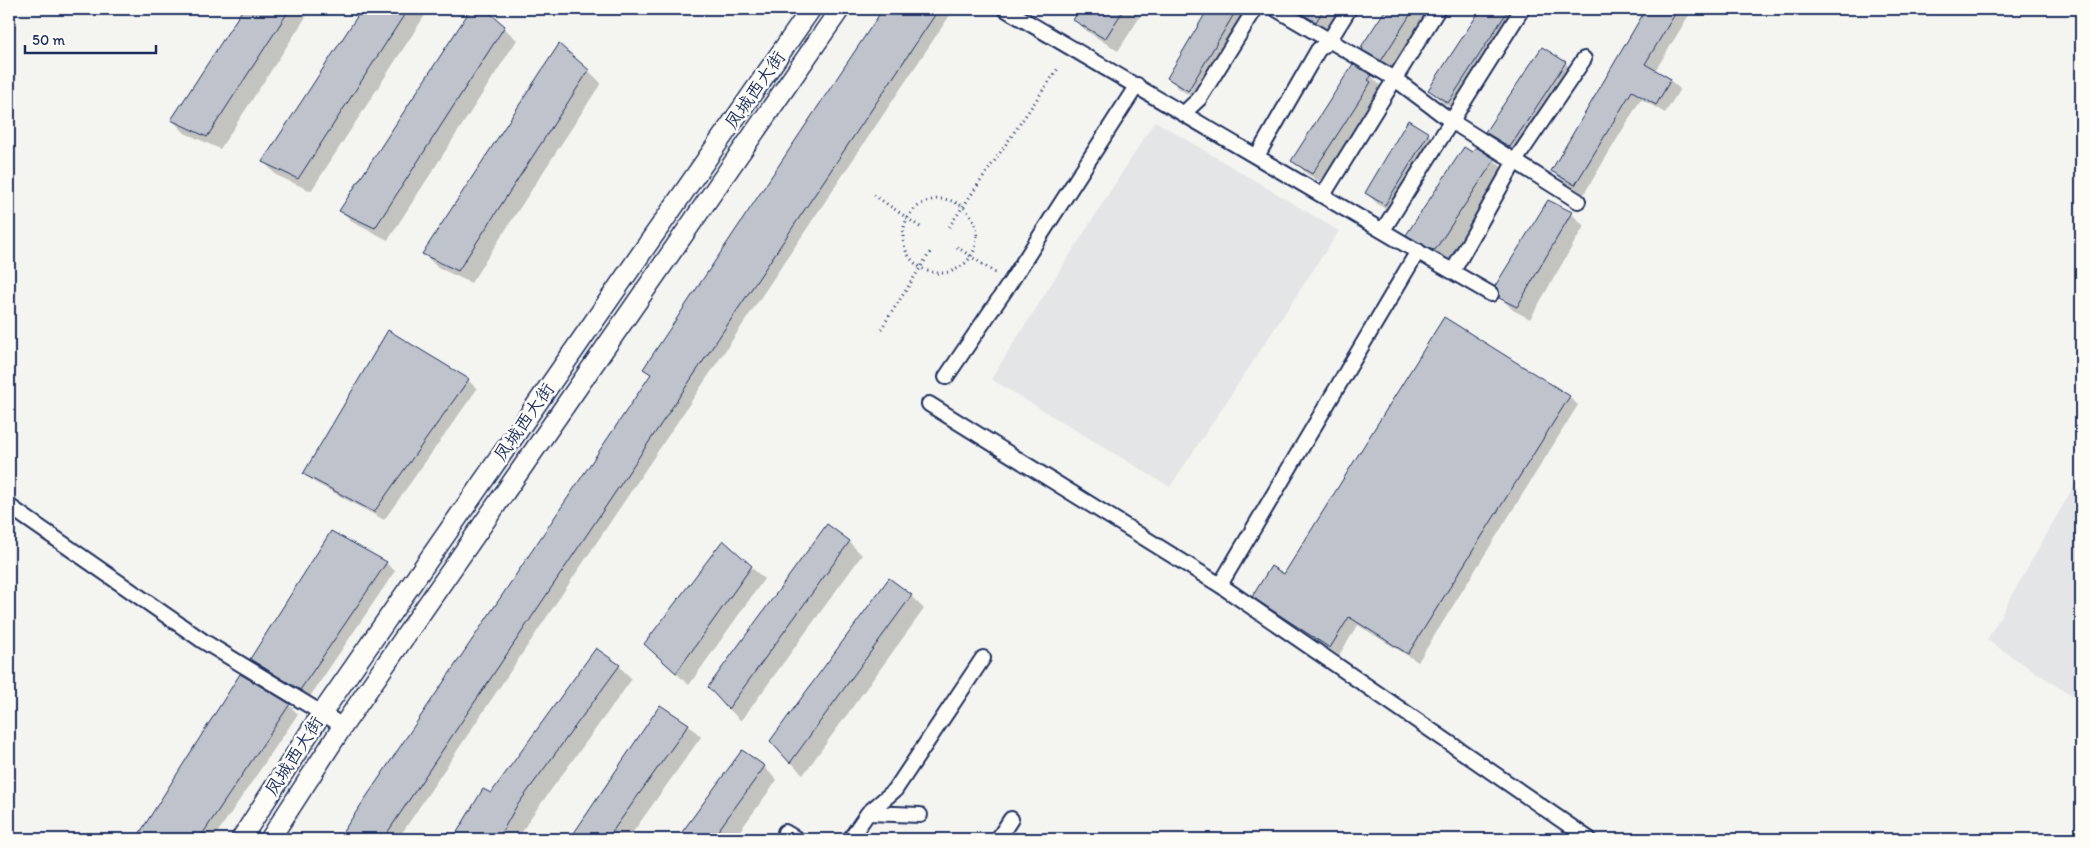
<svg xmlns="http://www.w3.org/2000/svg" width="2090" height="848" viewBox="0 0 2090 848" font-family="Itim,'LXGW WenKai TC',sans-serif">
  <rect width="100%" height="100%" fill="#f4f4f1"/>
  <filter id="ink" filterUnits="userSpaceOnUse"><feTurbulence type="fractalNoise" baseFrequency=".02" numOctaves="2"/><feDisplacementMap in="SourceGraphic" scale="10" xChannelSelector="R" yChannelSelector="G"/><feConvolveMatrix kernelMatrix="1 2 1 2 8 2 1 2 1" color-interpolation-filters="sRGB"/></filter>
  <g filter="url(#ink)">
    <!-- built -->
    <g fill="#e4e5e6">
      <polygon points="1155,121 1339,231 1170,487 991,379"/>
      <polygon points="2081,473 2081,702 1987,640"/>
    </g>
    <!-- shadow -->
    <g fill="#0003">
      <polygon points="245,9 311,9 220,149 185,133 172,120"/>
      <polygon points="363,9 429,9 311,191 276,175 264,162"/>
      <polygon points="472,9 483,9 517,40 388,240 354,223 341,211"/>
      <polygon points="885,9 944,9 950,15 398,839 339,839 652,375 645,368"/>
      <polygon points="1082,9 1145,9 1118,51 1088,32 1075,20"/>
      <polygon points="1211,9 1257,9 1201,102 1181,90 1168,78"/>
      <polygon points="1298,9 1345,9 1329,34 1310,23"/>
      <polygon points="1387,9 1435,9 1394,73 1377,62 1363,47"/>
      <polygon points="1482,9 1530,9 1462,115 1443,103 1430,90"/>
      <polygon points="1647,9 1683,9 1689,15 1655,71 1670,80 1680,89 1665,113 1641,99 1584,194 1562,180 1553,170"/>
      <polygon points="1565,63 1578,76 1523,159 1500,145 1487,132"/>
      <polygon points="588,70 601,83 471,283 437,267 424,254"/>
      <polygon points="1371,76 1384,89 1326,186 1306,173 1293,160"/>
      <polygon points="1428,134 1441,146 1398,217 1379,205 1366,193"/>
      <polygon points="1473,154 1494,160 1507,173 1448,262 1420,247 1408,234"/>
      <polygon points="1571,213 1584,226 1530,319 1513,310 1500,297"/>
      <polygon points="388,332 468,380 477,389 384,520 314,482 305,473"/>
      <polygon points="1569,397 1578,405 1418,662 1358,625 1339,655 1263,605 1254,596 1284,576"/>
      <polygon points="849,542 862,555 741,721 728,708"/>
      <polygon points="386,563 395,571 309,698 260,668 251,659"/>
      <polygon points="751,567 764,579 689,685 658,657"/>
      <polygon points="911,596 924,609 803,775 791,762"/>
      <polygon points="619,666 632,679 529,820 518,839 455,839 483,791 491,795"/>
      <polygon points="241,676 289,705 298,714 213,839 138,839"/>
      <polygon points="661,707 689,725 701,737 628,839 571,839"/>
      <polygon points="742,751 764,767 777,780 734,839 679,839"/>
    </g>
    <!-- building -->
    <g fill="#bfc3cc" stroke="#1b2f5e">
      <polygon points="243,9 290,9 207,137 171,120"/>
      <polygon points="362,9 408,9 298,179 262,162"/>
      <polygon points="471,9 485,9 505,26 375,228 339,211"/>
      <polygon points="883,9 939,9 383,839 338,839 651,374 643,369"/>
      <polygon points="1080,9 1124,9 1105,39 1073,20"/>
      <polygon points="1208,9 1237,9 1188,91 1167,78"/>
      <polygon points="1296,9 1324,9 1316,22 1295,10"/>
      <polygon points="1386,9 1414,9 1381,61 1362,50 1363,48 1361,47"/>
      <polygon points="1481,9 1509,9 1448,103 1428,90"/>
      <polygon points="1646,9 1678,9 1645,64 1671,79 1656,105 1632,91 1575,185 1551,171"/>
      <polygon points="559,44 589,70 458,271 422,254"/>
      <polygon points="1542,47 1566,62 1510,147 1485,132"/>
      <polygon points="1353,64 1372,75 1368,80 1371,82 1312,174 1291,161"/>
      <polygon points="1408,120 1429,133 1385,205 1365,193"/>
      <polygon points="1464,147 1472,152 1476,147 1495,159 1435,250 1430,249 1406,235"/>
      <polygon points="1548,200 1572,212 1517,307 1499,298 1499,290 1495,286"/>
      <polygon points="1444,317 1570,396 1408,654 1349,617 1330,648 1252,597 1271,566 1284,574"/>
      <polygon points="388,330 469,379 374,512 303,474"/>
      <polygon points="827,524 850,541 728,709 708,687"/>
      <polygon points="331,531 387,562 300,690 250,659"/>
      <polygon points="723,540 752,566 676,673 644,644"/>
      <polygon points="889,578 912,595 790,763 770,741"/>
      <polygon points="596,648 620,665 516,807 498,839 453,839 483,789 491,793"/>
      <polygon points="240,674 290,704 199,839 136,839"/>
      <polygon points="660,705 689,724 607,839 570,839"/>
      <polygon points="742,750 765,766 712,839 677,839"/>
    </g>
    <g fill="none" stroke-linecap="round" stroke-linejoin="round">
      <!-- minor casing -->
      <g stroke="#1b2f5e" stroke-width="18">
        <g id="minor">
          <polyline points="1005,9 1432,260"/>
          <polyline points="1276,9 1395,79 1451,121 1578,201"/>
          <polyline points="1184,113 1199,99 1255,9"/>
          <polyline points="1257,156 1318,50 1329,41 1349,9"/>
          <polyline points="1323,195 1438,9"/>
          <polyline points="1383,230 1522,9"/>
          <polyline points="1491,294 1432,260 1453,271 1515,161 1584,59"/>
          <polyline points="946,377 1010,283 1137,85"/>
          <polyline points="929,404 1220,585 1589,839"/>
          <polyline points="9,506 203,641 343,726"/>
          <polyline points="1220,585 1418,251"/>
          <polyline points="868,813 895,790 983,658"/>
          <polyline points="785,832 797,839"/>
          <polyline points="850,839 868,813 920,815"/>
          <polyline points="998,839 1011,819"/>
        </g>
      </g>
      <!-- secondary casing -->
      <g stroke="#1b2f5e" stroke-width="22">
        <g id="secondary">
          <polyline points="241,839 322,713 811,9"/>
          <polyline points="270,839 343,726 840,9"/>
        </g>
      </g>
      <!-- path -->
      <g stroke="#1b2f5e" stroke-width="3" stroke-dasharray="1 4" stroke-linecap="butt">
        <polyline points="874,195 923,229"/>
        <circle cx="940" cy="236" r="37"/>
        <polyline points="949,227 1059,67"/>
        <polyline points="957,247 997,274"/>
        <polyline points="881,329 931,251"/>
      </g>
      <!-- minor -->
      <use href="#minor" stroke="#fdfcf7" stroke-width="14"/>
      <!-- secondary -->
      <use href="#secondary" stroke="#fdfcf7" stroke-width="19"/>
    </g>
  </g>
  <g text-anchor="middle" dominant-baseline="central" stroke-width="5" stroke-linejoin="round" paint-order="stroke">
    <!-- street labels -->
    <g font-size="18" fill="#1b2f5e" stroke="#fdfcf7">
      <text transform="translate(755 90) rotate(-55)">凤城西大街</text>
      <text transform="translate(524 422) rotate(-55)">凤城西大街</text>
      <text transform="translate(294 756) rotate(-57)">凤城西大街</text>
    </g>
  </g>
  <!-- margin -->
  <rect width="2090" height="848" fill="none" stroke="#fdfcf7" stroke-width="30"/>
  <rect x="15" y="15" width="2060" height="818" fill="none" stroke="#1b2f5e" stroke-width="2" filter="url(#ink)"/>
  <!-- scale -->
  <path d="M25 45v8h131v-8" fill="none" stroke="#1b2f5e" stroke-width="2.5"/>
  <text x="32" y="45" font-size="15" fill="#1b2f5e" stroke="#fdfcf7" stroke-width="4" paint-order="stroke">50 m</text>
</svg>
